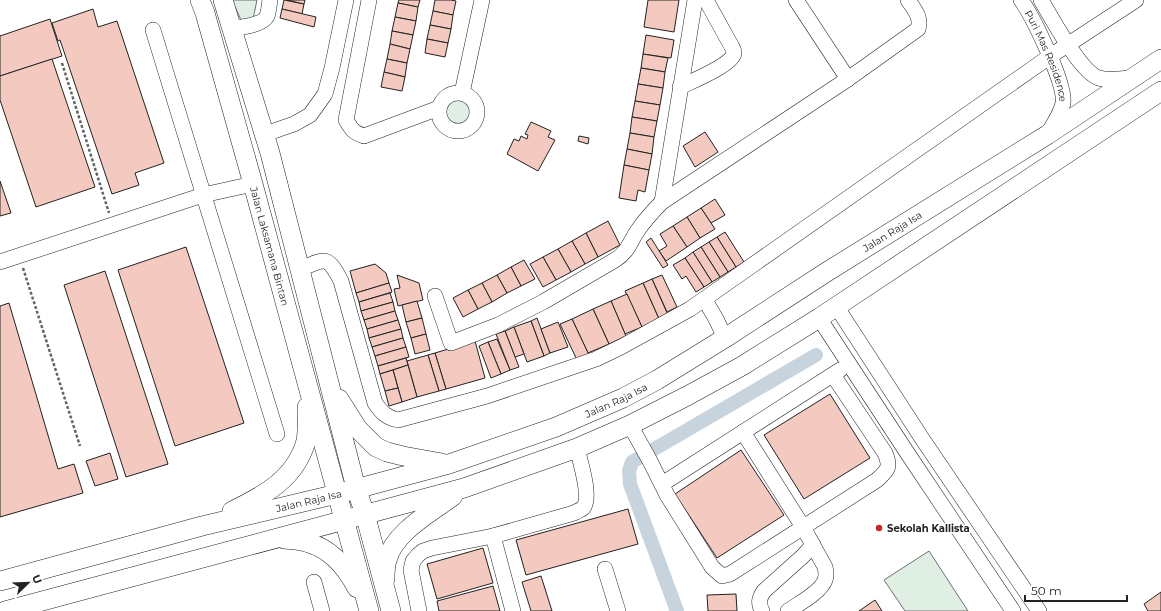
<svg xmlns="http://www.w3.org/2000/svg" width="1161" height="611" viewBox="0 0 1161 611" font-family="Montserrat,sans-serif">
  <rect width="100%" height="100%" fill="#fff"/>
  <!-- green -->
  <g fill="#e0efe3" stroke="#6f6f6f">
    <polygon points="232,0 257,0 253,19 241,20"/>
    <circle cx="458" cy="113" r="13"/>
    <polygon points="929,551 968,611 905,611 884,580"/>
  </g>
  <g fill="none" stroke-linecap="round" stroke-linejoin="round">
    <!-- canal -->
    <polyline stroke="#c7d3dd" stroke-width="14" points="677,611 630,484 629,471 632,462 816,355"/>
  </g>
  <!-- building -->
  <g fill="#f3c9c0" stroke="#222">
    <polygon points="284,0 304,4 302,14 282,9"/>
    <polygon points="287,0 305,0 304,4"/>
    <polygon points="399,0 420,0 418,7 398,3"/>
    <polygon points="435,0 451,0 456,1 453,15 433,11"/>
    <polygon points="648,0 679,0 674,32 644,27"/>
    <polygon points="398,3 418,7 416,21 395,17"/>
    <polygon points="93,9 98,27 117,21 164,163 135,173 139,185 112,194 60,40 58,41 52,23"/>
    <polygon points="282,9 316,17 314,27 280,18"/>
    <polygon points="433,11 453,15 451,29 430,25"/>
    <polygon points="395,17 416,21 413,35 392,31"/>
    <polygon points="50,19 62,56 0,76 0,36"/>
    <polygon points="430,25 451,29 448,43 427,39"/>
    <polygon points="392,31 413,35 410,49 390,44"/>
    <polygon points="646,35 674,40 671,58 643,54"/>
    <polygon points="427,39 448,43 445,57 425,53"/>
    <polygon points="390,44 410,49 407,63 387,59"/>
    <polygon points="643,54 668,58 665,72 641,68"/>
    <polygon points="52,59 95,187 36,207 0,100 0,76"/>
    <polygon points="387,59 407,63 405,77 384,72"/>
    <polygon points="641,68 665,72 663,88 638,84"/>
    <polygon points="384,72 405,77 402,91 381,87"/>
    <polygon points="638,84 663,88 660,105 635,101"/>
    <polygon points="635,101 660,105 657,121 632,117"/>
    <polygon points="632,117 657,121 654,137 630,133"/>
    <polygon points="531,122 551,131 548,137 555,140 538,171 507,154 514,139 519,141 521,136 527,139 528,135 525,134"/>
    <polygon points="705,132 718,152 695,167 683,146"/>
    <polygon points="630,133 654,137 652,154 627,149"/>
    <polygon points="579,136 589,138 588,144 578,141"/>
    <polygon points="627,149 652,154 649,170 624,165"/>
    <polygon points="624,165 649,170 645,192 638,190 636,201 619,198"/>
    <polygon points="0,181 11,213 0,216"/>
    <polygon points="715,199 725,215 711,223 701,208"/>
    <polygon points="701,208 715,229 700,238 687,217"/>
    <polygon points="687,217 700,238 687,247 673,226"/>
    <polygon points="608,221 620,245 598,257 586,233"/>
    <polygon points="673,226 687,247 666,261 659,251 667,246 660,234"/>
    <polygon points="725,232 744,262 736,267 717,237"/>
    <polygon points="586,233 598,257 585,264 572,241"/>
    <polygon points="717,237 736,267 728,272 709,242"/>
    <polygon points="651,238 668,265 663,268 646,242"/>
    <polygon points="572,241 585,264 571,272 558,249"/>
    <polygon points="709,242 728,272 720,277 701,247"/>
    <polygon points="186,247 244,423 175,446 118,270"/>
    <polygon points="701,247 720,277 712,282 693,252"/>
    <polygon points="558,249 571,272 556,280 543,257"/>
    <polygon points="693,252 712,282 704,287 685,258"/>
    <polygon points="543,257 556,280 543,287 530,264"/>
    <polygon points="685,258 704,287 696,292 686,276 682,279 673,265"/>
    <polygon points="524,260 535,279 521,286 511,267"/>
    <polygon points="375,264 386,273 389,283 356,293 350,271"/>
    <polygon points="511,267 521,286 507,293 497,275"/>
    <polygon points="105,271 168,464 126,477 64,285"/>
    <polygon points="397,275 419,283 423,300 398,306 394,289 400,288"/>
    <polygon points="497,275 507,293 492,302 482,283"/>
    <polygon points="662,275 677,307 667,312 652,279"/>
    <polygon points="652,279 668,315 659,319 643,283"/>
    <polygon points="389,283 392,292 359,302 356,293"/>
    <polygon points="482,283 492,302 478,309 468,290"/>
    <polygon points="643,283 659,319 642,327 625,291"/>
    <polygon points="468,290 478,309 463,317 453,298"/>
    <polygon points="390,293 393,302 361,311 359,302"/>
    <polygon points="627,294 642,327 625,334 611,301"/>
    <polygon points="417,301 422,318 406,322 402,305"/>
    <polygon points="611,301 626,336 609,344 593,309"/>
    <polygon points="393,302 395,311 364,320 361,311"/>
    <polygon points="9,303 58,469 74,464 83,493 0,517 0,306"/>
    <polygon points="593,309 609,344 588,353 572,319"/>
    <polygon points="395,311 398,320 367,329 364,320"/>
    <polygon points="422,318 426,334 411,338 406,322"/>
    <polygon points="537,318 550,353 544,356 531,321"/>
    <polygon points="572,319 589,355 577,360 560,324"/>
    <polygon points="398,320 401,329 369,338 367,329"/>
    <polygon points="531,321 544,356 527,362 514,327"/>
    <polygon points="558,322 568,347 550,353 541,329"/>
    <polygon points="514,327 524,354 515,357 505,331"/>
    <polygon points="401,329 403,338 372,347 369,338"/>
    <polygon points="505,331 519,367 510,370 496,334"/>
    <polygon points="426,334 430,350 415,354 411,338"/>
    <polygon points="403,338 406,347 375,356 372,347"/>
    <polygon points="497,339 510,370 501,374 488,342"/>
    <polygon points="475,341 485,378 446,389 435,353"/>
    <polygon points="488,342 501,374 491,378 479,346"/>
    <polygon points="406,347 409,357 378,366 375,356"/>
    <polygon points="435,353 446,389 439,391 428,355"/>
    <polygon points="428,355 439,391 417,397 407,361"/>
    <polygon points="406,358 408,365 380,374 378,366"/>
    <polygon points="408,365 417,397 402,402 393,370"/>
    <polygon points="393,370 398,388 385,391 380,374"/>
    <polygon points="398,388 402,402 389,406 385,391"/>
    <polygon points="830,394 870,458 804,499 764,435"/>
    <polygon points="741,450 784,515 717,558 675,494"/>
    <polygon points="110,453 118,479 95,486 86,461"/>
    <polygon points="628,509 638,544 526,575 516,540"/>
    <polygon points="483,548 493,583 437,599 427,564"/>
    <polygon points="541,576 552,611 531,611 522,582"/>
    <polygon points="493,586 500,611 439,611 437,601"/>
    <polygon points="1161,592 1161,611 1148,611 1144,604"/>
    <polygon points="736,594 737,611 708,611 707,595"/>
    <polygon points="875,600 882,611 859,611"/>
  </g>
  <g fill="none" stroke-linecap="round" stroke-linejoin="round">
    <!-- minor casing -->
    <g stroke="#222" stroke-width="16">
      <g id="minor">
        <path d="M369,0L346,120C352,130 353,132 364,136L439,108"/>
        <polyline points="796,0 848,79"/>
        <path id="s1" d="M1021,0C1033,17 1066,84 1063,103C1061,114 1053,124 1048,134"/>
        <path d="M1041,0C1052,18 1080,72 1099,78C1109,81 1122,78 1133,78"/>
        <path d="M232,29C242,27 263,25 267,16C269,11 269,5 270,0"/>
        <polyline points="153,30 277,434"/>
        <path d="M680,87C690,82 734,64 734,53C734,52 733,48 732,47L706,0"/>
        <circle cx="458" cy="112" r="19"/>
        <polyline points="462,93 482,0"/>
        <polyline points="265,134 294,124 310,115 325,94 332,68 346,0"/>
        <polyline points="662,202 695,0"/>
        <polyline points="0,262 203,195 253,184"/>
        <path d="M300,269C325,259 327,254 341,281L375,403C381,412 387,418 398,420L487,396L596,359L621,347L690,309L1049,57L1136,0"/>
        <path d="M435,296L451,343L498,325L543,302L615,260C629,251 629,243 638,230C645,220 653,211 662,202L848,79L918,29C922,18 914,9 908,0"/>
        <polyline points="705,300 716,319 725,338"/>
        <polyline points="836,306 923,440 1039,611"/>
        <polyline points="819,318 906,451 1013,611"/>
        <path d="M630,425L650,461L667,495L712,567L722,576L730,574L877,480C888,470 891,467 885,453L833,375"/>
        <path d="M743,432L803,527L825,567C826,572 827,575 825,580C821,592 798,604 788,611"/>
        <polyline points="662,484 840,370"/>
        <polyline points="493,536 513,611"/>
        <polyline points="605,569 618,611"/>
        <polyline points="314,582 322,611"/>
        <path d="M419,611L411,570L413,561L418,555L423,551L432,548L493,536L574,513C577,511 581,510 583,508C592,498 580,461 577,448"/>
        <path d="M762,611C758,603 759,598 764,591L803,556L813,545"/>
      </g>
    </g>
    <!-- major casing -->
    <g stroke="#222" stroke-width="20">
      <g id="major">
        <path id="s2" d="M200,0L205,13L253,184L369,611"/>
        <polyline points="223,0 270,153 356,488 365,514 391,611"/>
        <polyline points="339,399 358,429 376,447 387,452 403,456 442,463"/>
        <path d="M232,511C265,495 296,478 306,441C308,430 307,418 307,407"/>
        <path d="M284,539C292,540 301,540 309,543C331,549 347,569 357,588"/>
        <path d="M385,579C385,573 385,566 387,560C394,532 432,512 453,496"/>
        <path id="s3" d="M0,581L202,526L337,494L449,464L556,427L623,398L657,380L725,338L825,273L1047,135L1161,59"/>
        <polyline points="5,611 464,488 577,448 630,425 687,396 742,366 819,318 1161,91"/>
      </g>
    </g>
    <!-- path -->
    <g stroke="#646464" stroke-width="2.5" stroke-dasharray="3 2" stroke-linecap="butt">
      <polyline points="62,63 109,213"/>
      <polyline points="23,268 80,446"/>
    </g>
    <!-- minor -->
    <use href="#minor" stroke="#fff" stroke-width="15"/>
    <!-- major -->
    <use href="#major" stroke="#fff" stroke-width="19"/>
  </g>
  <!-- markers -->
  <circle fill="#c62828" stroke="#fff" stroke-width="1.5" cx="879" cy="528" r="4"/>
  <g text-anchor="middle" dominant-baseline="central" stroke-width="3" stroke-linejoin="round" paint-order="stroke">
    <!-- street labels -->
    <g font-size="10" fill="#222" stroke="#fff">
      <text stroke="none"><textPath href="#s1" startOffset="62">Puri Mas Residence</textPath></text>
      <text stroke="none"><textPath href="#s3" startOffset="967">Jalan Raja Isa</textPath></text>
      <text stroke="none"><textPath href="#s2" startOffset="256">Jalan Laksamana Bintan</textPath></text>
      <text stroke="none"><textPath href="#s3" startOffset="643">Jalan Raja Isa</textPath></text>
      <text stroke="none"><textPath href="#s3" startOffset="319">Jalan Raja Isa</textPath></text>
    </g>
    <!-- poi labels -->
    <g font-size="10" font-weight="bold" fill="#222" stroke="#fff" text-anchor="start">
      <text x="887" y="528">Sekolah Kallista</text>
    </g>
  </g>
  <!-- north arrow -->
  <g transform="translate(28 583) rotate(67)" stroke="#ffffff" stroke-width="3" paint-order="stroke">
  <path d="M0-3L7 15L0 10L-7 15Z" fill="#222222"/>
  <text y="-6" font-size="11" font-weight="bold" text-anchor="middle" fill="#222222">U</text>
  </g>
  <!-- scale -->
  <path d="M1025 595v6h102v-6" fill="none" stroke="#222222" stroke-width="2"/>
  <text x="1031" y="595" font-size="12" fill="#222222" stroke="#ffffff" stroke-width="3" paint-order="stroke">50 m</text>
</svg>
